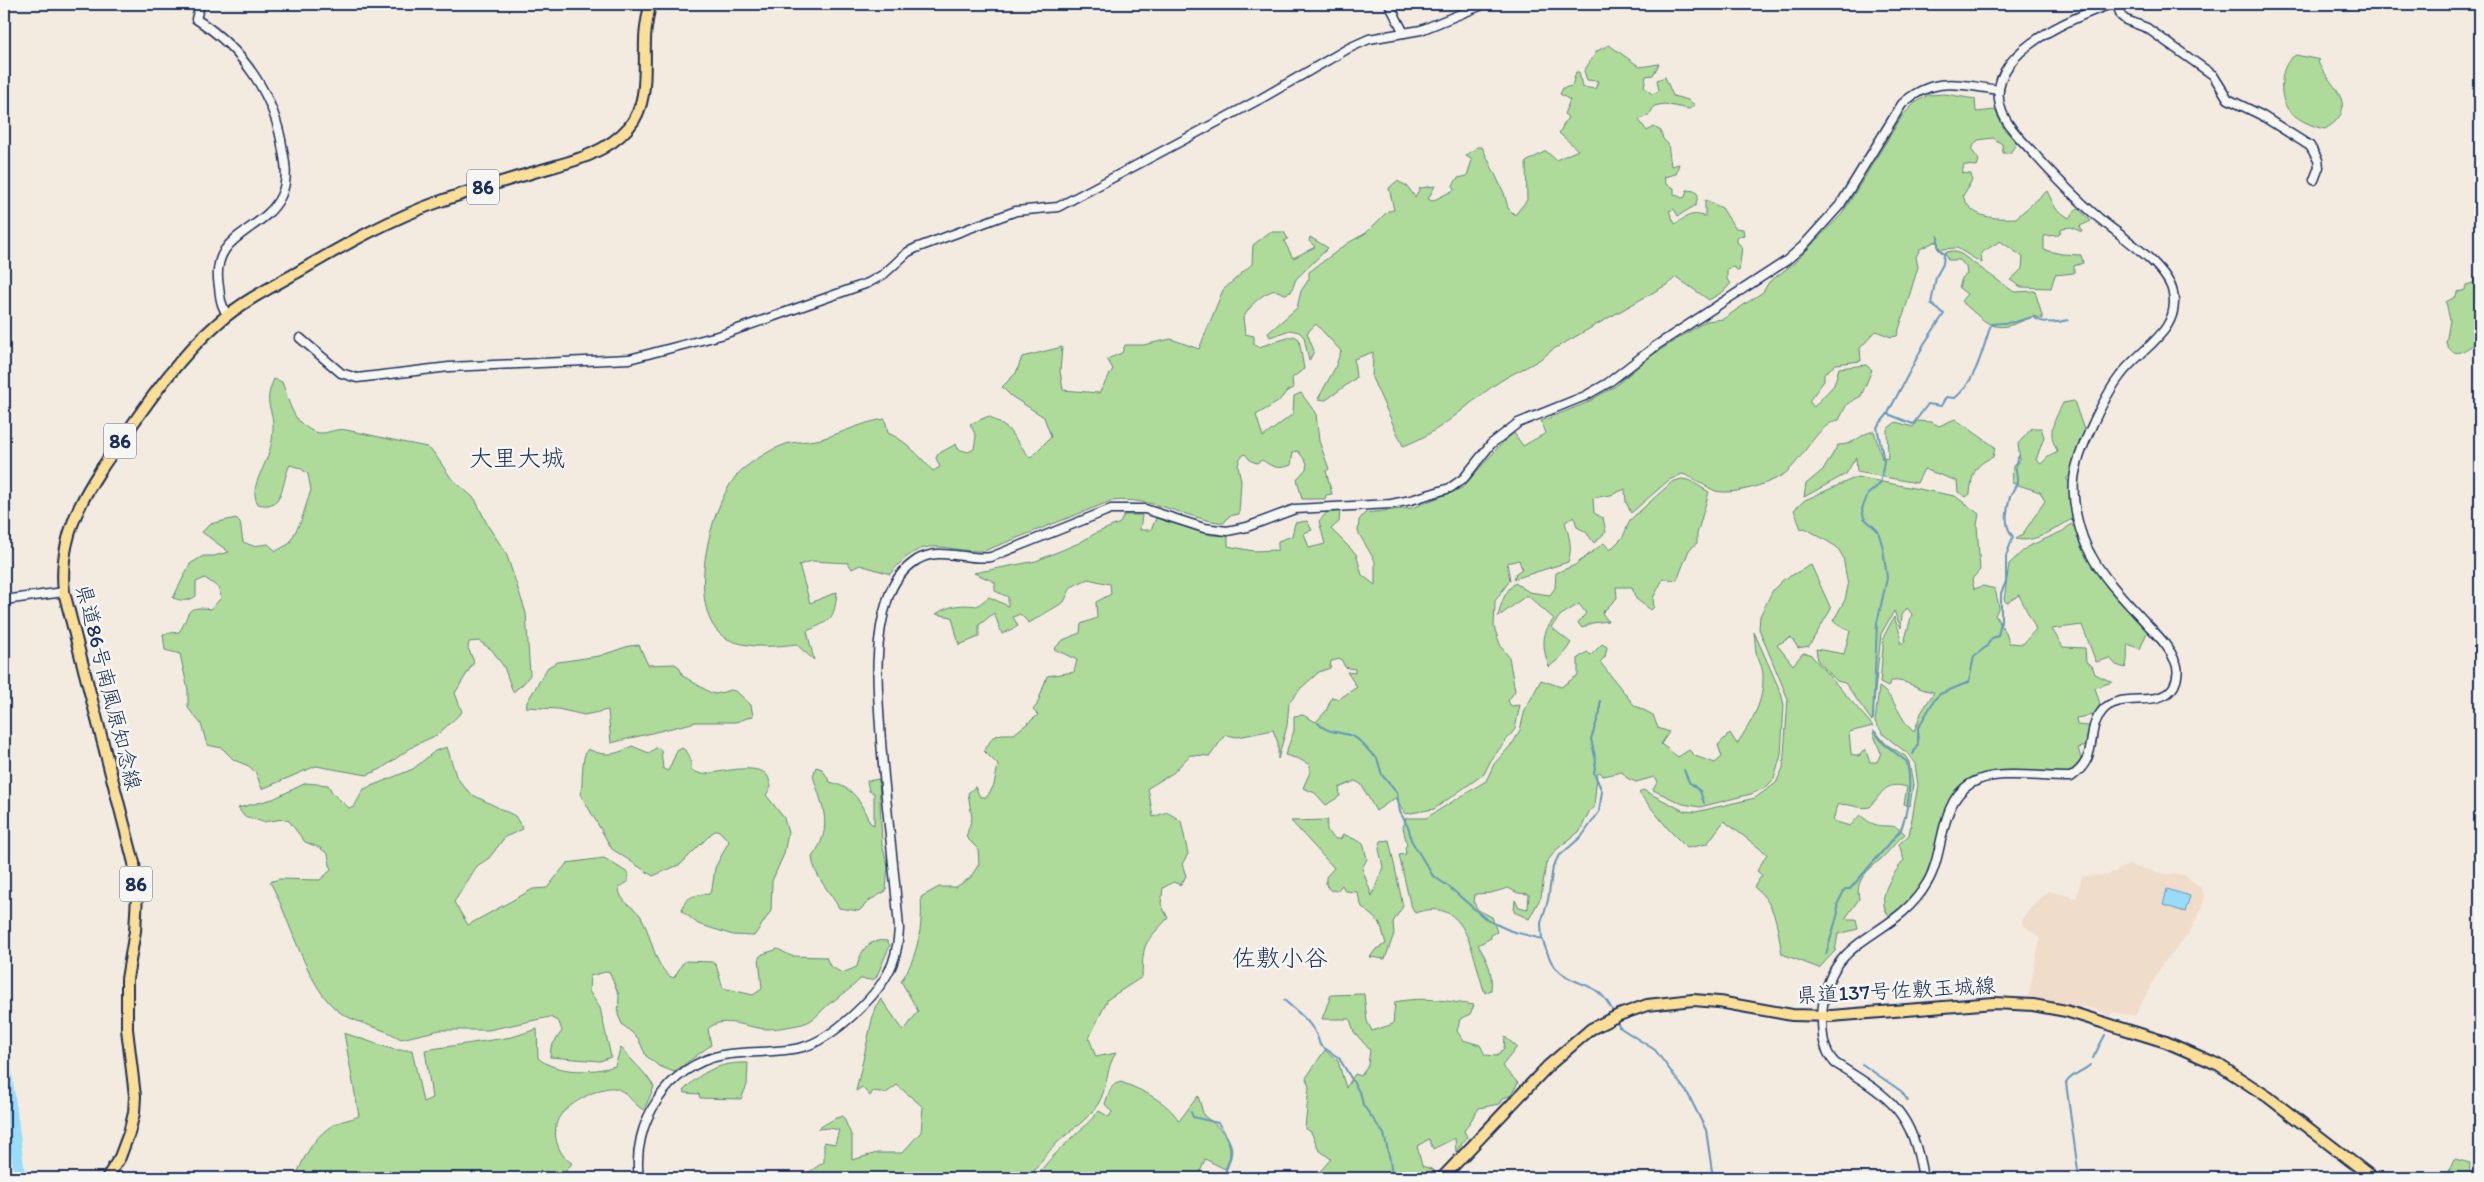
<svg xmlns="http://www.w3.org/2000/svg" width="2484" height="1182" viewBox="0 0 2484 1182" font-family="Itim,'Klee One',sans-serif">
  <rect width="100%" height="100%" fill="#f3ebe0"/>
  <filter id="ink" filterUnits="userSpaceOnUse"><feTurbulence type="fractalNoise" baseFrequency=".02" numOctaves="2"/><feDisplacementMap in="SourceGraphic" scale="10" xChannelSelector="R" yChannelSelector="G"/><feConvolveMatrix kernelMatrix="1 2 1 2 8 2 1 2 1" color-interpolation-filters="sRGB"/></filter>
  <g filter="url(#ink)">
    <!-- built -->
    <polygon fill="#efddca" points="2128,865 2164,874 2187,875 2193,883 2201,888 2204,896 2203,904 2190,932 2162,965 2135,1016 2112,1012 2110,1016 2095,1009 2028,997 2040,938 2022,924 2024,915 2048,891 2076,898 2082,876 2108,875"/>
    <!-- green -->
    <g fill="#aedb99" stroke="#64857c">
      <path d="M1609,45L1640,67L1659,64L1653,75L1646,76L1644,87L1652,94L1659,91L1657,80L1665,77L1673,96L1688,100L1695,105L1689,109L1664,104L1654,106L1650,114L1639,120L1647,131L1654,127L1661,131L1663,139L1668,144L1671,166L1679,164L1676,174L1664,177L1666,184L1674,188V194L1682,198L1685,197L1687,190L1695,191L1698,195L1696,205L1678,216L1674,209L1669,211L1675,224C1686,217 1692,211 1705,217V200L1722,208L1735,228L1743,229L1744,235L1737,237V242L1742,247L1739,271L1733,267L1727,269V280L1731,283L1724,291L1709,300L1676,277L1668,284L1552,350C1536,365 1517,370 1499,382C1466,404 1441,433 1403,446L1372,378L1373,352L1354,359L1356,378L1326,400L1318,399L1335,368L1341,351L1316,324L1307,333L1314,351L1309,361L1304,337L1299,332L1290,330L1270,337L1268,333L1297,308L1301,291L1309,279V272L1348,243L1366,233L1388,211L1394,210L1389,188L1397,181L1407,186L1415,197L1420,188L1435,186L1428,199L1432,201L1454,190L1453,185L1458,178L1467,176L1472,160L1466,156L1477,147H1482L1504,193L1508,208L1515,215L1527,200L1526,162L1546,151L1556,160L1578,150L1559,133L1568,117L1564,114L1570,100L1560,94L1563,88L1572,86L1576,72H1579L1582,87L1595,89L1598,81L1587,80L1584,71L1597,51Z"/>
      <path d="M2296,55L2320,60L2318,62C2329,85 2363,107 2325,129C2313,127 2295,119 2287,108C2278,94 2280,62 2296,55Z"/>
      <path d="M1945,94L1975,99L1976,112L1995,110L2004,129L2017,143L2010,153H2003L2002,144L1993,138L1978,140L1971,149L1979,160L1977,166L1964,165L1962,173L1971,174L1972,180L1963,196C1971,219 1995,219 2016,218L2047,191L2056,209L2069,218L2078,208L2091,221L2080,226L2082,232L2071,227L2062,228L2059,235L2044,236V250L2062,254L2081,255L2083,263L2074,266V273L2055,275L2051,288L2021,287L2010,280L2022,269L2023,257L2000,241L1981,253L1982,263L1957,248L1940,249L1936,241L1920,249L1916,257L1918,267L1897,336L1891,337L1876,331L1860,348L1861,361L1836,364L1824,374V381L1809,401L1814,407L1834,385L1839,368L1866,365L1872,370L1861,396L1847,404L1839,420C1819,423 1804,456 1789,470C1779,479 1766,483 1754,487C1744,490 1726,494 1716,491C1704,487 1695,477 1682,474L1669,480L1631,513L1626,502L1625,489L1611,495L1593,498L1594,513L1603,518L1606,532L1594,543L1586,532L1577,527L1574,517L1565,522C1569,537 1573,547 1568,562L1514,579L1516,573L1522,569L1519,560L1507,563L1510,580L1495,601L1494,627L1501,647L1509,657L1515,691L1508,701L1511,706L1520,705L1515,729L1491,760L1484,774L1434,809L1405,814L1395,798L1376,811L1361,784L1355,781L1339,788L1340,796L1326,805L1315,793L1303,788L1310,772V765L1299,759L1285,755L1294,731V716L1303,715L1316,722L1326,711L1332,697L1339,699L1357,687L1347,672L1355,673V669L1345,667L1341,659L1331,661L1330,668L1319,672L1301,688L1289,703L1287,726L1278,759V743L1273,730L1238,737L1225,735L1210,756L1190,755L1173,773L1148,788L1153,817L1167,812L1181,821L1188,854L1182,864L1186,876L1181,885L1173,882L1163,888L1161,904L1168,918C1144,944 1143,941 1142,977L1108,999L1089,1038L1096,1057L1116,1053C1106,1066 1108,1088 1098,1104C1087,1121 1070,1130 1056,1144C1046,1154 1037,1166 1030,1178H800L824,1162V1142L835,1144L839,1130L829,1128L817,1129L836,1118L843,1116L852,1137V1160L877,1153H902L921,1132L923,1107L897,1085L886,1093L873,1091L870,1096L862,1087L856,1091L875,1007L881,999L904,1031L918,1011L901,981C918,957 923,926 921,897L939,887H956L970,878L979,864L978,849L966,837L972,818L968,793L975,787L980,797H987L994,785L998,765L984,751L993,737L1002,734H1014L1038,715L1033,710L1037,705L1047,676L1074,672L1077,660L1054,649L1063,640L1080,633L1081,624L1097,618L1096,602L1111,594L1110,584L1088,579L1071,587L1064,602L1029,623L1020,614L1013,617L1018,626L1002,634L994,613L979,625V637L959,645L952,617L936,614C949,605 962,604 977,606L989,597L1008,606V597L995,591V582L974,573L1036,561L1079,543L1096,533L1120,523L1124,515H1142L1140,530H1151L1156,518L1211,535L1228,536V546L1253,551L1278,550V541L1292,536L1295,523L1307,521L1312,530L1304,533L1309,548L1325,544L1319,521L1329,510L1340,509L1339,522L1331,529L1356,554L1362,575L1375,585V561L1358,532L1359,520L1365,513L1412,508L1462,488L1502,443L1514,433L1523,446L1546,433L1541,421L1584,404L1614,387L1651,356L1706,321L1723,319L1763,292L1769,282L1793,264L1842,214L1902,116L1916,102L1928,95Z"/>
      <path d="M1270,232H1284L1288,239L1284,241L1293,258L1315,247L1309,241L1310,237L1328,248L1296,279L1291,292L1285,294L1275,290C1259,295 1252,304 1243,318L1245,334L1254,336V345L1259,347L1294,336L1299,339L1304,369L1292,378L1293,388L1287,391L1278,402L1256,415L1263,437L1293,414L1294,396L1301,393L1316,414L1319,441L1329,469L1326,471L1332,494L1326,495L1325,499H1302L1297,479L1306,469L1307,463L1298,451L1293,452L1291,465C1279,470 1272,467 1262,460L1257,463L1251,461L1245,454L1240,458L1238,465L1241,481L1239,514L1229,516L1224,523C1183,518 1153,496 1111,501L984,551C939,552 926,531 890,574L860,565L852,569L848,563L812,561L799,565L810,603L837,592C834,620 832,620 807,631L814,660L796,644C775,647 743,649 724,637C683,610 711,495 743,469C756,459 771,449 786,444C798,441 812,442 824,438C845,432 863,422 885,419L888,433C907,441 919,456 933,471L940,467L936,458L938,454L956,444L958,449L968,452L974,449L976,436L970,424L989,416L1008,429L1030,458L1051,437L1044,417L1011,396L1002,387L1016,373L1022,357L1062,347L1060,371L1063,390L1099,393L1113,369L1107,359L1122,353L1125,345H1143L1171,339L1199,349L1223,290L1252,264L1253,245Z"/>
      <path d="M1953,251L1961,254L2014,292L2035,291L2043,319L2033,316C1994,335 1992,328 1961,301L1967,294L1959,288L1962,278L1967,274L1966,267L1960,260H1948L1945,252Z"/>
      <path d="M2480,275V340C2469,346 2455,363 2446,343L2450,320L2446,302L2455,297L2458,292L2465,290L2466,285L2473,283L2476,277Z"/>
      <path d="M274,379L282,382C287,395 291,415 302,424C323,442 329,427 346,430C373,435 399,442 427,447L434,453L451,478L475,499L488,526L506,553L526,613L530,675L523,684L513,692L504,667L492,650L479,641L469,642L468,648L474,662L455,693L462,712L437,735L415,745L381,769L367,775L316,766L262,789L256,773L249,766L234,760L222,748L207,745L201,724L188,708V690L180,654L165,650L163,634L179,632C192,614 182,605 211,609L221,598L219,588L205,578L196,582V596C188,602 182,601 173,598L190,564L203,556H214L229,552L202,532L210,524L236,518L240,522L243,542L253,546L268,544L276,551L289,544L301,521L311,490L308,474L300,468L290,465C282,478 285,512 258,504C252,495 256,483 260,474C267,459 273,445 273,429C274,407 262,405 274,379Z"/>
      <path d="M2074,401L2085,433L2072,473L2066,479L2071,483L2074,518C2057,527 2036,544 2016,539L2022,535L2045,501L2040,492L2012,483L2013,466L2020,460L2018,444L2032,428H2041L2044,437L2036,460L2041,464L2048,457L2058,452C2046,432 2054,422 2063,403Z"/>
      <path d="M1955,419L1995,447L1993,457C1974,465 1972,474 1970,494L1966,497L1958,492L1957,481L1924,469L1917,483L1857,472L1856,457L1846,474L1804,497L1806,484L1824,469L1838,445C1856,445 1859,434 1874,431L1882,459L1888,458L1887,429L1896,422L1913,427L1917,421L1931,422L1939,426Z"/>
      <path d="M1857,477L1955,496L1979,514L1977,525L1980,570L1972,579L1974,589L1983,586L1995,589L1999,607L1995,615L2006,633L2009,643L2023,644L2036,629L2019,595L2007,603L2004,600L2009,564L2027,547L2063,531L2071,524L2076,529L2097,573L2148,630L2140,649L2128,644C2126,653 2129,659 2125,668L2116,665L2110,658L2096,662L2082,625L2052,629L2063,647L2085,648L2086,662L2092,666L2095,674L2112,682L2095,688L2100,704L2094,715L2076,718L2077,725L2089,726L2087,746L2078,748L2082,762C2073,776 2047,780 2032,771L1989,774L1958,790L1922,886L1914,896L1891,918C1873,900 1892,876 1904,860L1899,844L1909,835L1918,785L1915,764L1908,754L1884,735L1875,722L1879,687C1896,697 1899,720 1914,732L1921,713L1934,692C1917,690 1907,679 1891,681L1888,687L1880,683L1884,636L1894,617L1901,636L1900,643H1904L1912,614L1907,608L1902,615L1901,628L1894,611L1881,634L1872,721L1845,683L1837,681L1818,661L1816,649L1844,654L1850,631L1833,621L1845,600L1848,586L1843,557L1837,547L1805,528L1801,529L1794,510L1805,500Z"/>
      <path d="M1681,479L1689,480L1709,492L1697,534V543L1689,550L1677,580L1663,579L1653,598L1654,607L1651,610L1636,599L1632,587H1616L1617,598L1602,613L1608,621L1592,623L1582,628L1578,623L1586,613L1579,604L1561,615L1551,627L1571,643L1561,657L1549,667C1543,649 1540,634 1554,619L1527,595L1498,617C1501,604 1504,592 1515,583L1529,592L1550,595L1555,588L1556,573L1575,565L1604,543L1610,550L1623,537L1630,520L1672,482Z"/>
      <path d="M1811,565L1831,609L1809,646L1798,648L1791,637L1777,645L1793,665L1803,653L1810,654L1873,726L1849,732L1851,754L1859,756L1865,749L1870,762H1877L1881,753L1873,733L1876,732L1886,744L1905,756L1909,762L1913,784L1910,806L1904,804L1907,787C1885,781 1883,792 1870,807C1858,810 1850,802 1837,805L1833,821L1850,826L1860,815C1864,818 1869,823 1874,824C1886,829 1893,821 1905,834C1895,842 1889,852 1880,860C1867,871 1855,880 1859,899L1845,919H1856L1858,929L1838,934L1835,951L1819,968L1782,954C1777,927 1777,905 1754,887L1762,875L1757,871L1767,854L1724,821L1707,844L1687,848L1670,831L1639,793L1643,790L1684,811L1696,812L1755,798L1776,783L1783,768L1788,699L1759,629L1760,616L1773,590L1783,580Z"/>
      <path d="M1754,632L1781,693L1784,705L1781,755L1774,779L1765,788L1751,794L1700,807L1683,804L1653,790L1658,781L1654,777L1636,782L1627,778L1622,772L1603,776L1600,772L1597,774L1594,808L1590,810L1580,831L1556,850L1546,863L1541,897L1529,919L1514,912L1515,900L1519,907L1528,909L1529,894L1518,893L1508,888L1491,893L1475,894L1474,903L1478,910L1492,917L1497,932L1491,935V938L1478,945C1488,961 1493,972 1491,990L1485,993C1472,958 1469,894 1415,913L1410,903L1399,855L1406,854L1405,847L1407,845L1403,827L1406,818H1426L1486,781L1494,764L1513,743L1520,730L1525,710L1541,680L1561,687L1578,675V658L1587,652L1591,655L1602,644L1607,647L1605,657L1600,662L1634,705L1653,715L1658,728L1669,732L1661,744L1678,757L1689,750L1695,756L1715,763L1722,757L1718,745L1730,733L1737,744C1752,720 1764,703 1763,675C1763,667 1758,660 1756,652C1755,646 1755,639 1754,632Z"/>
      <polygon points="639,645 648,665 675,664 679,667 683,676 711,693 716,694 731,690 737,692 751,705 753,716 736,722 696,722 611,743 608,710 584,715 558,709 526,707 527,702 548,667 558,662 599,656 629,646"/>
      <path d="M632,746L649,753L657,747L661,750L663,769L668,771L677,751L682,748C691,753 691,761 691,770C696,772 702,775 706,774C721,772 751,764 765,773C769,776 770,783 771,787L766,795L784,818L788,833L784,854L772,881L771,911L754,936L733,935L698,924L682,911C684,896 696,895 709,894L712,889L715,868L729,841L718,830L713,832L681,864L653,876L612,849L581,795C583,783 581,755 588,749C604,757 617,755 632,746Z"/>
      <path d="M447,747L456,776L465,788L473,795L515,816L523,829L505,837L489,858L477,866L454,902L468,925L533,889L547,888L567,863L604,858L628,873V882L619,887C619,902 632,905 640,915C652,934 652,961 669,976L674,978L682,964L686,961L712,962L716,965L723,988L753,995L762,989L759,957L763,954L778,949L791,956L826,957L830,966L842,973L857,967C860,951 869,938 887,941L890,945L876,978L872,980L860,979C851,989 843,994 833,1001C822,1008 816,1021 802,1024C792,1026 778,1029 768,1029C750,1029 722,1014 708,1029L711,1045L674,1072L659,1066L646,1056L638,1038L622,1024L618,1015L619,995L609,971L590,976L589,991L600,1008L611,1057L600,1061L550,1057L551,1047L562,1031L559,1022L550,1017L488,1030H440L401,1039C382,1027 360,1025 341,1013C307,991 290,917 270,882L279,879L320,880L331,870L328,854L320,848L305,842L289,821L284,819L263,822L244,816L238,808L273,799L306,783L328,785L333,794L349,808L354,807L364,789L413,769L435,751Z"/>
      <path d="M816,767L822,769L830,782C856,789 859,800 870,823L874,825V793L869,791L867,781L879,779L882,845L888,865L886,891L870,900L859,911L839,908C830,891 814,877 812,857C834,828 823,808 813,776Z"/>
      <path d="M1328,820C1325,830 1327,833 1336,839H1341L1343,834L1363,843L1367,859L1362,868L1372,896L1383,867L1379,849L1381,841L1389,840L1403,906L1393,922L1394,934L1385,959L1370,957L1376,949L1386,944L1380,923L1362,907L1357,892L1345,891L1342,885L1337,891L1330,890L1326,884V877L1334,868L1291,821Z"/>
      <path d="M1364,994L1367,1021L1372,1031L1393,1024L1395,1002C1423,996 1446,1001 1474,1005L1470,1014L1460,1019L1457,1031L1463,1040L1480,1045L1485,1055L1497,1056L1504,1048L1505,1037L1517,1047L1502,1066L1518,1083L1511,1095L1502,1099L1499,1104L1479,1108L1464,1131L1467,1137L1456,1152L1455,1138L1433,1149L1429,1139L1417,1146L1422,1166L1434,1170L1433,1178H1314L1331,1159L1319,1150L1311,1132L1305,1129L1309,1087L1306,1078L1325,1050L1338,1061L1346,1088L1355,1074L1361,1076L1368,1065L1370,1050L1354,1032L1350,1019H1322L1331,995Z"/>
      <path d="M537,1029L538,1058C556,1074 594,1073 615,1066L621,1047C632,1062 645,1071 654,1087L644,1110C633,1105 627,1090 614,1088C600,1086 568,1104 560,1116C550,1130 557,1155 572,1163L562,1176L564,1178H543L530,1172L526,1178H295C303,1160 312,1139 330,1127C338,1121 350,1120 359,1116L344,1033L395,1050H412L423,1102L432,1098L425,1050L512,1037Z"/>
      <path d="M748,1063L747,1085L741,1099L700,1098L699,1094L685,1093L684,1090C702,1071 721,1062 748,1063Z"/>
      <path d="M1121,1082C1142,1090 1168,1102 1179,1121L1198,1096L1204,1116C1224,1130 1238,1145 1225,1169L1205,1159L1198,1178H1035C1053,1152 1078,1135 1099,1111L1109,1117L1112,1112L1105,1104C1109,1094 1109,1084 1121,1082Z"/>
      <polygon points="2455,1159 2470,1163 2469,1178 2446,1178"/>
    </g>
    <!-- water -->
    <polygon fill="#98dcfa" stroke="#6697bc" points="2167,889 2190,896 2185,912 2163,905"/>
    <g fill="none" stroke-linecap="round" stroke-linejoin="round">
      <!-- stream -->
      <g stroke="#6697bc" stroke-width="2">
        <path d="M1888,414L1913,424L1928,404L1941,406L1946,397L1955,398C1976,381 1983,349 1991,324L2015,322L2033,317C2043,324 2057,323 2068,320"/>
        <polyline points="1873,719 1877,623 1887,578 1883,548 1878,531 1864,518 1862,509 1868,494 1880,484 1882,474 1884,461 1877,427 1887,415 1924,344 1944,314 1931,304 1936,277 1943,264 1944,254 1938,248 1938,236"/>
        <path d="M1318,723C1327,734 1342,731 1354,737C1362,740 1368,753 1377,758L1382,775L1397,793L1400,812L1409,829L1411,840L1433,876L1448,886L1487,920L1511,931L1542,939C1546,948 1549,961 1555,967C1576,990 1598,977 1614,1014"/>
        <path d="M1913,754L1918,744V728L1935,699L1940,694L1969,682L1974,656L1986,647L1992,638L1998,636L2001,622V593L2006,582V556L2013,537C2003,524 2007,511 2010,496C2012,492 2016,486 2017,482C2018,472 2012,467 2019,456"/>
        <polyline points="1684,770 1689,782 1700,791 1704,803"/>
        <polyline points="1542,939 1541,923 1548,900 1553,867 1558,857 1582,836 1599,812 1602,791 1594,773 1596,761 1591,739 1600,712 1600,701"/>
        <path d="M1826,954L1838,913L1837,905L1845,889H1850L1901,830C1909,807 1912,785 1907,762L1883,743L1874,731"/>
        <path d="M1284,1000C1300,1014 1315,1024 1320,1045L1339,1058L1361,1095L1363,1105L1384,1134L1390,1160L1392,1178"/>
        <polyline points="1617,1021 1619,1027 1655,1050 1688,1094 1706,1130 1713,1178"/>
        <polyline points="2093,1058 2105,1035"/>
        <polyline points="1862,1064 1901,1091 1908,1101"/>
        <path d="M1191,1112L1193,1117L1218,1123C1237,1149 1233,1151 1223,1178"/>
        <polyline points="1917,1175 1918,1178"/>
        <path d="M2079,1178L2066,1083C2072,1074 2082,1072 2090,1065"/>
      </g>
      <!-- river -->
      <polyline stroke="#98dcfa" stroke-width="11" points="4,1054 20,1178"/>
      <!-- minor casing -->
      <g stroke="#1b2f5e" stroke-width="11">
        <g id="minor">
          <path d="M200,4L196,19C243,49 275,95 283,151C286,166 288,181 281,196C263,234 209,232 219,287C220,297 221,307 228,315"/>
          <polyline points="1389,4 1404,33"/>
          <polyline points="2117,4 2121,16 2126,20 2147,28 2213,75 2228,99 2261,115 2310,146 2318,160 2319,167 2314,180"/>
          <polyline points="300,338 341,373 357,378 449,367 629,359 721,335 868,283 884,274 908,252 916,248 1016,211 1058,207 1262,98 1349,48 1369,39 1421,30 1485,4"/>
          <polyline points="4,600 64,592"/>
          <path d="M639,1178C631,1124 668,1065 723,1055C750,1050 777,1054 803,1047C832,1039 874,999 888,973C896,959 898,945 899,929C894,861 884,794 880,726C877,683 874,640 888,598C893,583 903,569 917,560C940,546 966,561 991,557L1111,509H1145L1204,528L1227,531L1247,527L1295,509L1391,504L1411,500L1450,488L1464,478L1491,444L1518,423L1585,396L1608,383L1657,345L1786,261L1803,246L1840,205L1902,104C1934,75 1960,85 1999,90"/>
          <path d="M1923,1178C1912,1110 1891,1098 1835,1063C1823,1050 1822,1035 1822,1017C1825,933 1893,942 1927,883C1945,854 1938,804 1970,784C1995,768 2041,778 2071,777C2102,755 2083,732 2103,710C2121,690 2160,710 2174,686C2178,678 2179,668 2175,661C2169,646 2157,635 2147,624C2128,603 2105,581 2091,555C2079,534 2072,504 2074,480C2076,454 2104,397 2120,376C2139,349 2181,332 2173,293C2168,267 2125,239 2105,223C2081,204 2059,181 2038,158C2025,143 2007,128 2001,109C1983,53 2072,18 2111,4"/>
        </g>
      </g>
      <!-- major casing -->
      <g stroke="#1b2f5e" stroke-width="14">
        <g id="major">
          <path d="M107,1178L120,1157L129,1133L134,1113L135,1096L127,1029V979L135,931L137,895L134,863L64,592C57,530 91,482 125,435C153,395 181,355 218,323C242,302 271,287 298,272C344,245 390,219 441,201C469,191 498,183 528,174C564,163 603,157 629,127C649,104 644,68 645,40C645,28 648,16 650,4"/>
          <polyline points="1442,1178 1548,1066 1591,1029 1619,1015 1647,1005 1693,1000 1719,1002 1792,1015 1831,1016 1994,1003 2033,1005 2066,1011 2166,1042 2219,1065 2268,1097 2373,1178"/>
        </g>
      </g>
      <!-- minor -->
      <use href="#minor" stroke="#f6f6f2" stroke-width="8"/>
      <!-- major -->
      <use href="#major" stroke="#fbdf96" stroke-width="10"/>
    </g>
  </g>
  <g text-anchor="middle" dominant-baseline="central" stroke-width="5" stroke-linejoin="round" paint-order="stroke">
    <!-- shield labels -->
    <g fill="#f6f6f2" stroke="#5d6b8a" stroke-width="1">
      <rect x="467" y="169.5" width="32" height="35" rx="4"/>
      <rect x="104" y="423.5" width="32" height="35" rx="4"/>
      <rect x="120" y="866.5" width="32" height="35" rx="4"/>
    </g>
    <g font-size="20" font-weight="bold" fill="#1b2f5e">
      <text x="483" y="187">86</text>
      <text x="120" y="441">86</text>
      <text x="136" y="884">86</text>
    </g>
    <!-- street labels -->
    <g font-size="21" fill="#1b2f5e" stroke="#f6f6f2">
      <text transform="translate(109 687) rotate(76)">県道86号南風原知念線</text>
      <text transform="translate(1896 990) rotate(-3)">県道137号佐敷玉城線</text>
    </g>
    <!-- quarter labels -->
    <g font-size="24" fill="#1b2f5e" stroke="#f6f6f2">
      <text x="517" y="457">大里大城</text>
      <text x="1280" y="957">佐敷小谷</text>
    </g>
  </g>
  <!-- margin -->
  <rect width="2484" height="1182" fill="none" stroke="#f6f6f2" stroke-width="20"/>
  <rect x="10" y="10" width="2464" height="1162" fill="none" stroke="#1b2f5e" stroke-width="2" filter="url(#ink)"/>
</svg>
